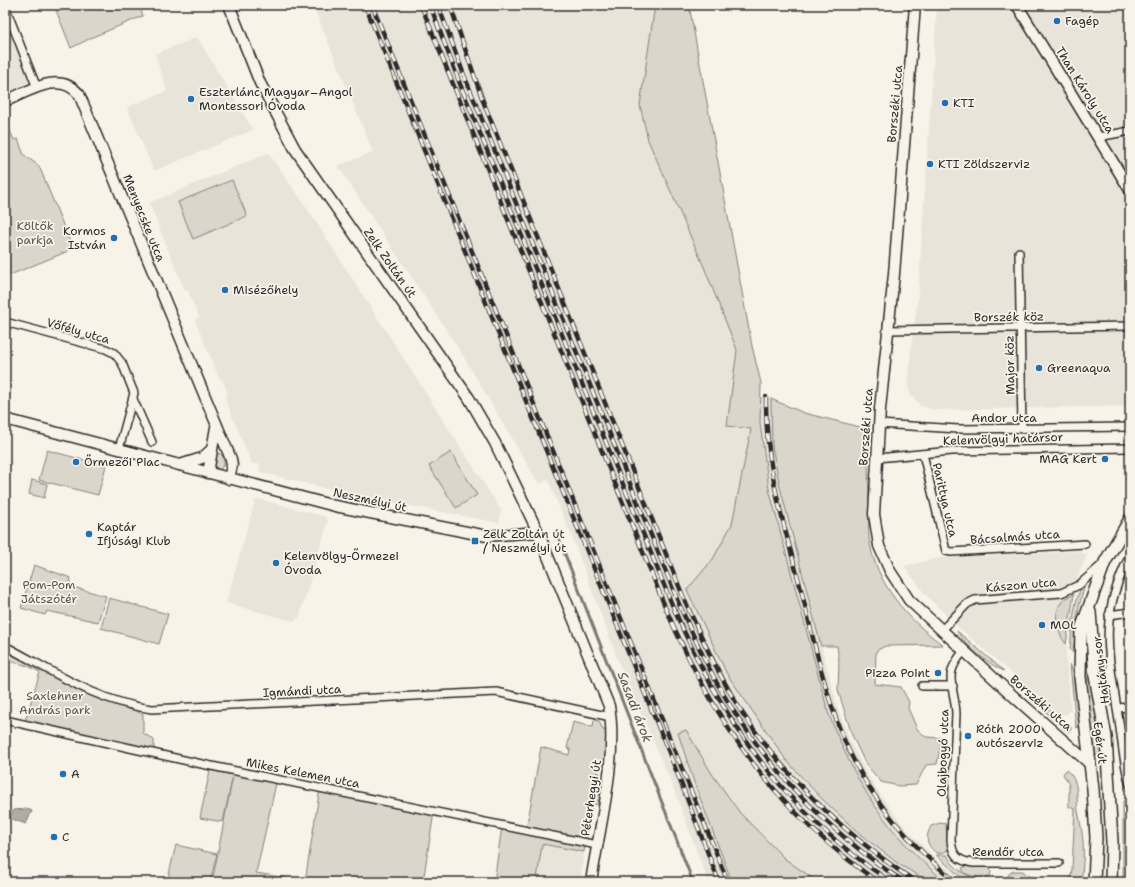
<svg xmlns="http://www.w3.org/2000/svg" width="1135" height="887" viewBox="0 0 1135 887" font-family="'Shantell Sans',sans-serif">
  <rect width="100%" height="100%" fill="#f7f3e8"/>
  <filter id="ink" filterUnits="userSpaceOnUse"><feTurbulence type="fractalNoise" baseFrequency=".025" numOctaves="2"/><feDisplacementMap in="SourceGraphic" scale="8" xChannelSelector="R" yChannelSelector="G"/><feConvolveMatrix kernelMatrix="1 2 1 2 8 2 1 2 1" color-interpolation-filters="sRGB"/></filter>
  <g filter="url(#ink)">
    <!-- built -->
    <g fill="#e8e4da">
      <polygon points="313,5 655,5 651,34 648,140 704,267 737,350 735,372 751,429 732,524 713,559 687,590 786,760 822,799 860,834 900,865 930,882 818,882 785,859 740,813 712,774 686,730 678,733 694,782 732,882 708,882 674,789 619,663 572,537 548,480 539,484 459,349 338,166 373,152"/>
      <polygon points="937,5 1130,5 1130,406 934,410 921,406 911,395 908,387 912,338 918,298"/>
      <polygon points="5,19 37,94 5,108"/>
      <polygon points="197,37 253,130 154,171 127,107 167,91 155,54"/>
      <polygon points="268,153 303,202 501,510 499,523 343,493 260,472 260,464 252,464 225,399 228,393 222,379 219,378 195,320 199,317 187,290 185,291 149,203"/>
      <polygon points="761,397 770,397 771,399 772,446 780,487 838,709 851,743 865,770 881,796 907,830 933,856 963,882 946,882 926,866 899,838 871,802 841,747 828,712 817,673 769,489 760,423"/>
      <polygon points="259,499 326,517 328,521 299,618 293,621 226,603 255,501"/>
      <polygon points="1079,551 1087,555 1079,573 1069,618 1066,657 1071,709 1068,714 1060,715 957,626 925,594 904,566 939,558"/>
      <polygon points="542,844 584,852 580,882 557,882 537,879"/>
    </g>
    <!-- green -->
    <g fill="#dad6cc" stroke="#82807c">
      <polygon points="54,5 139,5 143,16 95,36 71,48"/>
      <path d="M655,5H689L752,346L761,383L760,423L769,489L828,712C855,783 886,833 946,882H930L900,865L860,834L822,799L786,760L727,674L687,590L713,559L732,524L751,429L727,426L737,350L704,267L648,140L640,105Z"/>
      <polygon points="5,119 14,140 18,139 24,155 39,166 70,242 69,249 66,252 5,277"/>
      <polygon points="232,180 247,216 193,239 178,202"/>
      <path d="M771,399L804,413L868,429C868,453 868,477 869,502C869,513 868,526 869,538C875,583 908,620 943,645L885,646L876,651L875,684L901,687L909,702L908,708L917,729L926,737L942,738L937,764L926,765L916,785L899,786L881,782L865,763L852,735L838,690L839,661L837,646H821L780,487L772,446Z"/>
      <polygon points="47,450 106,466 98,495 39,480"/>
      <polygon points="451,452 477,495 456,508 429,466"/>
      <polygon points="219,453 223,456 224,464 220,470 214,466 216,455"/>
      <polygon points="32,480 47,484 44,498 29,494"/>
      <polygon points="34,565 71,578 69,586 106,596 98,622 47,611 45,615 21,608"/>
      <path d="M1084,584L1085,585L1079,606L1073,653L1070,649C1072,631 1073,597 1084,584Z"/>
      <path d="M1074,594L1066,644C1058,634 1052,615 1061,603C1064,598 1070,597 1074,594Z"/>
      <polygon points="109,598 168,614 159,644 101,628"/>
      <path d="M957,631L1004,671C990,665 964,645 957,631Z"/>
      <path d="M5,649C37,666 69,685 103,700C115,706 133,706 143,715V733L154,740V750L25,721L40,672L28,666L5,660Z"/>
      <polygon points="1085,657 1087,657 1099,729 1091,731"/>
      <polygon points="1070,664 1074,674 1079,727 1076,728"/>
      <polygon points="1031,694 1071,727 1071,729 1068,732 1047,713"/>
      <polygon points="594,720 599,721 603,730 608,731 605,764 598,764 597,774 599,772 601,791 598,804 592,805 584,852 542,844 537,879 557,882 494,882 502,826 526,831 541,747 569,755 570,749 567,748 573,722 593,727"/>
      <polygon points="686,730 712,774 740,813 785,859 818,882 732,882 694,782 678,733"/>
      <polygon points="1100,735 1103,757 1102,759 1095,754 1092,736"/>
      <polygon points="210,770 233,775 223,822 200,818"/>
      <path d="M1066,770C1080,780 1076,797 1078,811C1084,839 1085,853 1081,882H1070L1072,869L1075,809L1069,807V785L1063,774Z"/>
      <polygon points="234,771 277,779 256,873 305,881 320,788 434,812 423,882 212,882"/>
      <polygon points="1130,798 1130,882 1123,882 1123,801"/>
      <path d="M940,823L946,824L948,850L943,853H936C926,844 925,838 931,826Z"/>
      <polygon points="176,845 217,854 210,882 167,882"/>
      <path d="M936,855H947C952,867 964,874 975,879L973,882H966Z"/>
      <polygon points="968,866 989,867 991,872 990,876 981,879 964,873 962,868"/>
      <polygon points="1013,871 1023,871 1028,876 1036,877 1038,882 1007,882 1008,875"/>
    </g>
    <!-- water -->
    <polygon fill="#afaca4" stroke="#7a7874" points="27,809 32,811 26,824 9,818 13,810"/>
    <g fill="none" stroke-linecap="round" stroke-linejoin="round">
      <!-- stream -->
      <polyline stroke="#7a7874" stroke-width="3" points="559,539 693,882"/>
      <!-- street casing -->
      <g stroke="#2b2b2b" stroke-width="10">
        <g id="street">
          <polyline points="5,6 37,88"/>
          <polyline points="1098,137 1130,131"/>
          <polyline points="1019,252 1022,429"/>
          <polyline points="5,322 106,349 114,353 122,363 134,393 119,449"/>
          <polyline points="888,330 1130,326"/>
          <polyline points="133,399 152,442"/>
          <polyline points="879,424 958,429 1130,427"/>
          <polyline points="923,454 946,551 951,552 1085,544"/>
          <polyline points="877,458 952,451 1130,448"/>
          <path d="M1130,555C1098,619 1108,649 1118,715C1122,738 1123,763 1130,785"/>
          <polyline points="1109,615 1130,612"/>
          <polyline points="941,631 967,604 975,600 1061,593 1079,585 1103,564"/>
          <path d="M5,646C53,671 97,702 152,709L496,692L611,717"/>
          <path d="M964,651C942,676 954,683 956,713L951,840C952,855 958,861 973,863H1059"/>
          <polyline points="922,686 953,686"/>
          <polyline points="1117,708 1130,707"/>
          <polyline points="5,720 197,763 597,845"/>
        </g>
      </g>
      <!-- secondary casing -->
      <g stroke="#2b2b2b" stroke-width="13">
        <g id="secondary">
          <path d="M229,5L260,83L295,149L469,398L495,443L538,532L609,706C618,758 599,829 591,882"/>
          <polyline points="915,5 894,274 880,409 874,514 879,546 890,571 909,600 1011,694 1090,764"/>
          <polyline points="1017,5 1130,190"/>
          <path d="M5,101C28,92 59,70 79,94L231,459L232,465L229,479"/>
          <polyline points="5,419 335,506 487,536 538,532"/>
          <polyline points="180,465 202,458 211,450"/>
          <polyline points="208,473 216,427"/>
        </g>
      </g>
      <!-- primary casing -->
      <g stroke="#2b2b2b" stroke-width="14">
        <g id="primary">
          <polyline points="1090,612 1095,676 1106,737 1112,842 1111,882"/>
          <polyline points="1094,882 1096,838 1093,789 1080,677 1081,629 1105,562 1130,519"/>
        </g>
      </g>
      <!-- street -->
      <use href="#street" stroke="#f7f3e8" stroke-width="7"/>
      <!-- secondary -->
      <use href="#secondary" stroke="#f7f3e8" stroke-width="10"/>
      <!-- primary -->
      <use href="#primary" stroke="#f7f3e8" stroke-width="11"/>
      <!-- rail casing -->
      <g stroke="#2b2b2b" stroke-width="4.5">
        <g id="rail">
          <polyline points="365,5 676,770 719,882"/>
          <polyline points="372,5 728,882"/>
          <path d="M421,5L666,609C716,725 774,809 878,882"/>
          <path d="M430,5L460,84L673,607C723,722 784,811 891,882"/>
          <path d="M438,5L464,75L679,604C691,631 704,659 718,685C764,766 827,831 904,882"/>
          <path d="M450,5L483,101L685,601C702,639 720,678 743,714C789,782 848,837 916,882"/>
          <path d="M766,397C765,462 781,515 798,578C811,627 821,679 839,727C862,789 904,840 956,882"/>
        </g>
      </g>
      <!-- rail -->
      <use href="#rail" stroke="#f7f3e8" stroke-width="3" stroke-dasharray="9" stroke-linecap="butt"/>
    </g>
  </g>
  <!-- markers -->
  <g fill="#1f6fb2" stroke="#f7f3e8" stroke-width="1.5">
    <circle cx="1057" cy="21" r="4"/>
    <circle cx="191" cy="99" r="4"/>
    <circle cx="945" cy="103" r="4"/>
    <circle cx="930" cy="164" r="4"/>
    <circle cx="114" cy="238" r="4"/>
    <circle cx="225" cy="290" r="4"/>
    <circle cx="1039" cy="368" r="4"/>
    <circle cx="1105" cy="459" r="4"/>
    <circle cx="76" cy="462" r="4"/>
    <circle cx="89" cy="534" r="4"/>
    <rect x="471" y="537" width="8" height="8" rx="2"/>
    <circle cx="276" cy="563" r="4"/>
    <circle cx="1042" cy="625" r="4"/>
    <circle cx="938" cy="673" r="4"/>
    <circle cx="968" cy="736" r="4"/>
    <circle cx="63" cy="774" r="4"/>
    <circle cx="54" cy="837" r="4"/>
  </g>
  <g text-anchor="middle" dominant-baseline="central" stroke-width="3.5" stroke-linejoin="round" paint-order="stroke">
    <!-- poi labels -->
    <g font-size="12" fill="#2b2b2b" stroke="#f7f3e8" text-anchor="start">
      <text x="1065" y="21">Fagép</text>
      <text x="199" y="92">Eszterlánc Magyar–Angol<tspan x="199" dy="14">Montessori Óvoda</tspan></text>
      <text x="953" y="103">KTI</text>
      <text x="938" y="164">KTI Zöldszerviz</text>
      <text x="106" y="231" text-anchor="end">Kormos<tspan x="106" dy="14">István</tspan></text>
      <text x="233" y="290">Misézőhely</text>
      <text x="1047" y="368">Greenaqua</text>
      <text x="1097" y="459" text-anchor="end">MAG Kert</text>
      <text x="84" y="462">Őrmezői Piac</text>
      <text x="97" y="527">Kaptár<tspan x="97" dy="14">Ifjúsági Klub</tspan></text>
      <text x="483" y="534">Zelk Zoltán út<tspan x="483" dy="14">/ Neszmélyi út</tspan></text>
      <text x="284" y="556">Kelenvölgy-Őrmezei<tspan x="284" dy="14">Óvoda</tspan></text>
      <text x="1050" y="625">MOL</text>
      <text x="930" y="673" text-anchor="end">Pizza Point</text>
      <text x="976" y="729">Róth 2000<tspan x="976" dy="14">autószerviz</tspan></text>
      <text x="71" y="774">A</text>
      <text x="62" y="837">C</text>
    </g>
    <!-- street labels -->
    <g font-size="12" fill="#2b2b2b" stroke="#f7f3e8">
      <text transform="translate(1085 90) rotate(58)">Than Károly utca</text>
      <text transform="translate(895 104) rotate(-85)">Borszéki utca</text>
      <text transform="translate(144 218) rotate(68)">Menyecske utca</text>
      <text transform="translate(390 263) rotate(55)">Zelk Zoltán út</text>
      <text transform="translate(1009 317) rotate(-1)">Borszék köz</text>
      <text transform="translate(78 331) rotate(16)">Vőfély utca</text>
      <text transform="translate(1010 365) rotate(-91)">Major köz</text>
      <text x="1004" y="418">Andor utca</text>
      <text transform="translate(866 427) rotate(-86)">Borszéki utca</text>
      <text transform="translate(1003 439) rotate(-2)">Kelenvölgyi határsor</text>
      <text transform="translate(370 500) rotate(12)">Neszmélyi út</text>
      <text transform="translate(945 500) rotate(77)">Parittya utca</text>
      <text transform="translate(1015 537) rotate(-4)">Bácsalmás utca</text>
      <text transform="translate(1021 585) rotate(-5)">Kászon utca</text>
      <text transform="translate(1101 670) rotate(-97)">Hajtány sor</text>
      <text transform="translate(302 691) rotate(-3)">Igmándi utca</text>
      <text transform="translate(1041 703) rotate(41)">Borszéki utca</text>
      <text transform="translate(1100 743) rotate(83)">Egér út</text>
      <text transform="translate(943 753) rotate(-88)">Olajbogyó utca</text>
      <text transform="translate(303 773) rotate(11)">Mikes Kelemen utca</text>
      <text transform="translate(591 798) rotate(-81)">Péterhegyi út</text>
      <text x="1008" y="852">Rendőr utca</text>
    </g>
    <!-- park labels -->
    <g font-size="12" fill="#575653" stroke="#f7f3e8">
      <text x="35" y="226">Költők<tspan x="35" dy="14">parkja</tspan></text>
      <text x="49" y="585">Pom-Pom<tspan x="49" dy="14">Játszótér</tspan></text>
      <text x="55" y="696">Saxlehner<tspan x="55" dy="14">András park</tspan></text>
    </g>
    <!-- water labels -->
    <g font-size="13" font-style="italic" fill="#53524f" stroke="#f7f3e8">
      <text transform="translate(635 707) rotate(69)">Sasadi árok</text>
    </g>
  </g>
  <!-- margin -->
  <rect width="1135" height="887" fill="none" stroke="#f7f3e8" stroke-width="20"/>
  <rect x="10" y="10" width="1115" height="867" fill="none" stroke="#2b2b2b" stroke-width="1.5" filter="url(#ink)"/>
</svg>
